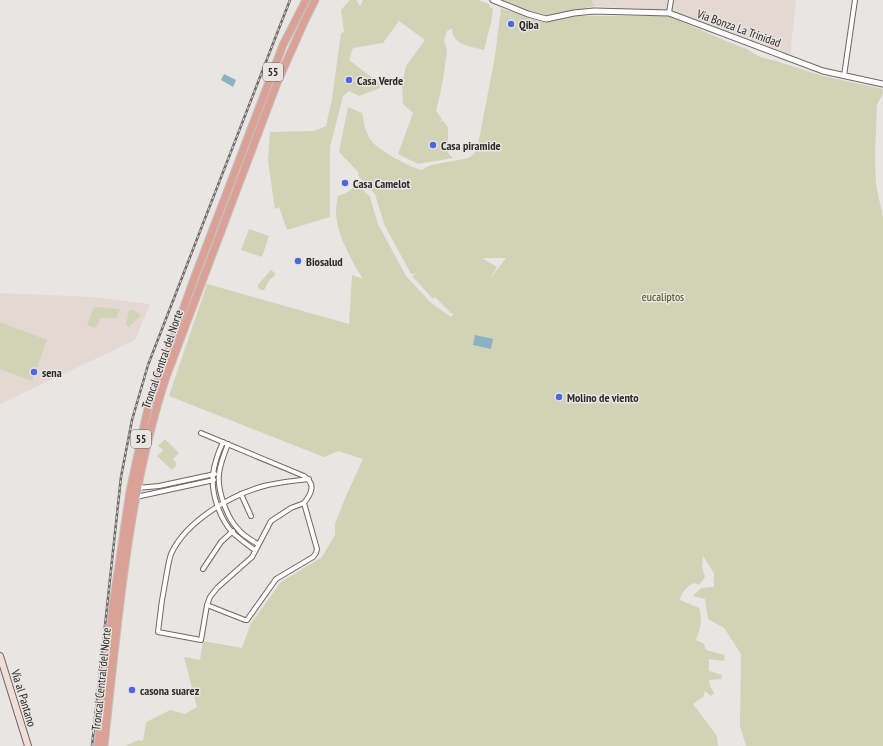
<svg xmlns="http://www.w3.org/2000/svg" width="883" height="746" viewBox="0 0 883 746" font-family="'PT Sans Narrow',sans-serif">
  <rect width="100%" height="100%" fill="#e9e5e3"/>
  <!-- built -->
  <g fill="#e4d8d2">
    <polygon points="592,0 796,0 790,55 670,11 594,6"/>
    <polygon points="0,293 92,297 150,304 135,340 0,404"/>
  </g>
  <!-- green -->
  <g fill="#d0d3b5" fill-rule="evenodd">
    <path d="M350,0H356L360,6L363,0H478L489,4L490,7L493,9L491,23L484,50C471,46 452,46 452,28L447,31L444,40L447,50L443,80L436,111L442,119L438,122L442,120L448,127V153L453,158L418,164L398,154L413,113L403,104L402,83L406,66L425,40L399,21L383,43L353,48L349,60L379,83L380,88L359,96L349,91L343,96L330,147V217L287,230L279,207L275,209L268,161L270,132L314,131L326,126L332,99L341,33L344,32L341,10Z"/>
    <polygon points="500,0 592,0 594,6 544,18"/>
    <path d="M501,8L541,22L552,21L570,16H668L733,44L747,49L760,57L776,61L823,76L883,89V93L877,105L875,155L876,185L883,217V746H746L740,726L741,654L724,628L708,619L705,599L693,596L701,588L714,587V573L703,556L702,567L705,577L699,585L694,583C686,587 682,591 680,600L699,608C703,619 700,630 696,640L704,644L706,650L725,655L724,661L709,659V671L722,675L721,679L709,680L710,686L714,693L711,696L705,691L703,697L693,704L717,736L718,746H125L139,740L143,741L146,722L170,710L185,714L197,707L184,657L200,660L203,641L242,648L251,623L281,582L322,557L335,535V524L346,496L363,459L338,451L324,457L169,396L207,284L349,324L352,275L363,279C352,262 336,233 336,212C336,206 337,201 338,196C347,193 352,191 356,182L370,197L378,224L406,276L431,303L451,317L454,313L452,314L435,297L433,299L412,276L416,274H411L384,224L375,194L358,176L359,173L339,152L348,107L362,113C364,122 365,131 370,139C376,149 412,169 423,170C429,162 459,162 470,157C473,155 475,152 477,150L495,56ZM482,258H506L490,279L497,267Z"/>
    <polygon points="249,229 269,236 262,257 241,250"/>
    <polygon points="271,270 275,273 275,275 272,278 270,279 264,290 261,290 258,288 258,285 269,272"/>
    <polygon points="94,307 120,309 117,318 101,318 95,328 87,325"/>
    <polygon points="133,310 141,315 129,327 126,325 129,311"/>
    <polygon points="0,322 47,340 32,381 0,369"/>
    <polygon points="165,439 179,453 173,459 177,464 172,470 157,456 163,450 158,446"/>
  </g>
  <!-- water -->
  <g fill="#89b2c2">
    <polygon points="224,74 236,80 233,87 221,80"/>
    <polygon points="475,335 493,339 491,349 473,345"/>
  </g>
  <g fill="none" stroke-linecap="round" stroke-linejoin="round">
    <!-- minor casing -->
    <g stroke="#6b6866" stroke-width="6">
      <g id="minor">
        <polyline points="669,13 671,0"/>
        <polyline points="844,76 855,0"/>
        <path d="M201,433L304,476C316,484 312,493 304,503L317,549L316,553L313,557L276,579L247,620H245L207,605"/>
        <path d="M223,442C218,453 214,464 213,475C211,494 220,519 233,533C240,539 247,545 255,550"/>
        <path d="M228,444C224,454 220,464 219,474C217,490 227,518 238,529C243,536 251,540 258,544"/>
        <polyline points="137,488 159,486 215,474"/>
        <polyline points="241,494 251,516"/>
        <polyline points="136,497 214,480"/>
        <path d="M304,503L291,508L271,521L252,557L217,588L210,597L207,605L201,640L158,632C160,612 163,592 167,572C168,566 169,560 171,554C186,521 231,495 264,486C279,482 294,481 309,479"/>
        <polyline points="203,569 221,542 233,531"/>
      </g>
    </g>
    <!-- tertiary casing -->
    <g stroke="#6b6866" stroke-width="7">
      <polyline id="tertiary" points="493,0 528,14 546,19 574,13 594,11 669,13 823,71 883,84"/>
    </g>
    <!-- secondary casing -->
    <g stroke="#6b6866" stroke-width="8">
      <polyline id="secondary" points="0,656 28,746"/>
    </g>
    <!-- trunk casing -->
    <g stroke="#c4c3c3" stroke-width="9">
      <g id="trunk">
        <polyline points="98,746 113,605 130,491 148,408 194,279 283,45 306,0"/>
        <path d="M104,746C118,622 127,496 166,377L277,83L305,20L315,0"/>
      </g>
    </g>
    <!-- minor -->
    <use href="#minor" stroke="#fff" stroke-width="4"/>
    <!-- tertiary -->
    <use href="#tertiary" stroke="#fff" stroke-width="5"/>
    <!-- secondary -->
    <use href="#secondary" stroke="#f1dcd7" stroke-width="6"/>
    <!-- trunk -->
    <use href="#trunk" stroke="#daa296" stroke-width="7"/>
    <!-- rail casing -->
    <g stroke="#6d6a69" stroke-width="2.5">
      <polyline id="rail" points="92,746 121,477 132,420 148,365 290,0"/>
    </g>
    <!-- rail -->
    <use href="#rail" stroke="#e9e5e3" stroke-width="1" stroke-dasharray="3" stroke-linecap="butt"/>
  </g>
  <!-- markers -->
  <g fill="#4e67dc" stroke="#e9e5e3" stroke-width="1.5">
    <circle cx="511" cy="24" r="4"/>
    <circle cx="349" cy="80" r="4"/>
    <circle cx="433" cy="145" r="4"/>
    <circle cx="345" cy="183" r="4"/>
    <circle cx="298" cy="261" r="4"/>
    <circle cx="34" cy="372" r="4"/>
    <circle cx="559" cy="397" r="4"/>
    <circle cx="132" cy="690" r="4"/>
  </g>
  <g text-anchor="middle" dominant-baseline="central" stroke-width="3" stroke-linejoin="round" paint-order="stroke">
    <!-- shield labels -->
    <g fill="#e9e5e3" stroke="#656262" stroke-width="1">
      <rect x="263" y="63" width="20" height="18" rx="3"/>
      <rect x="131" y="430" width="20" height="18" rx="3"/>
    </g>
    <g font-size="11" font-weight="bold" fill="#2c2a2a">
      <text x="273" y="72">55</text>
      <text x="141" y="439">55</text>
    </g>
    <!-- poi labels -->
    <g font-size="12" font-weight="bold" fill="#2c2a2a" stroke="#e9e5e3" text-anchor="start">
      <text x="519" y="24">Qiba</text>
      <text x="357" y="80">Casa Verde</text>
      <text x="441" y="145">Casa piramide</text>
      <text x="353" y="183">Casa Camelot</text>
      <text x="306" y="261">Biosalud</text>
      <text x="42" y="372">sena</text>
      <text x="567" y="397">Molino de viento</text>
      <text x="140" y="690">casona suarez</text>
    </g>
    <!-- street labels -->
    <g font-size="12" fill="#2c2a2a" stroke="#e9e5e3">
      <text transform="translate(739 28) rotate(20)">Vía Bonza La Trinidad</text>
      <text transform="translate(162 359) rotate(-71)">Troncal Central del Norte</text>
      <text transform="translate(101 679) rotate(-84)">Troncal Central del Norte</text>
      <text transform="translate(24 698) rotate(73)">Vía al Pantano</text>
    </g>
    <!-- park labels -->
    <g font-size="12" fill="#454708" stroke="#e9e5e3">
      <text x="663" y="296">eucaliptos</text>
    </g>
  </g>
</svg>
